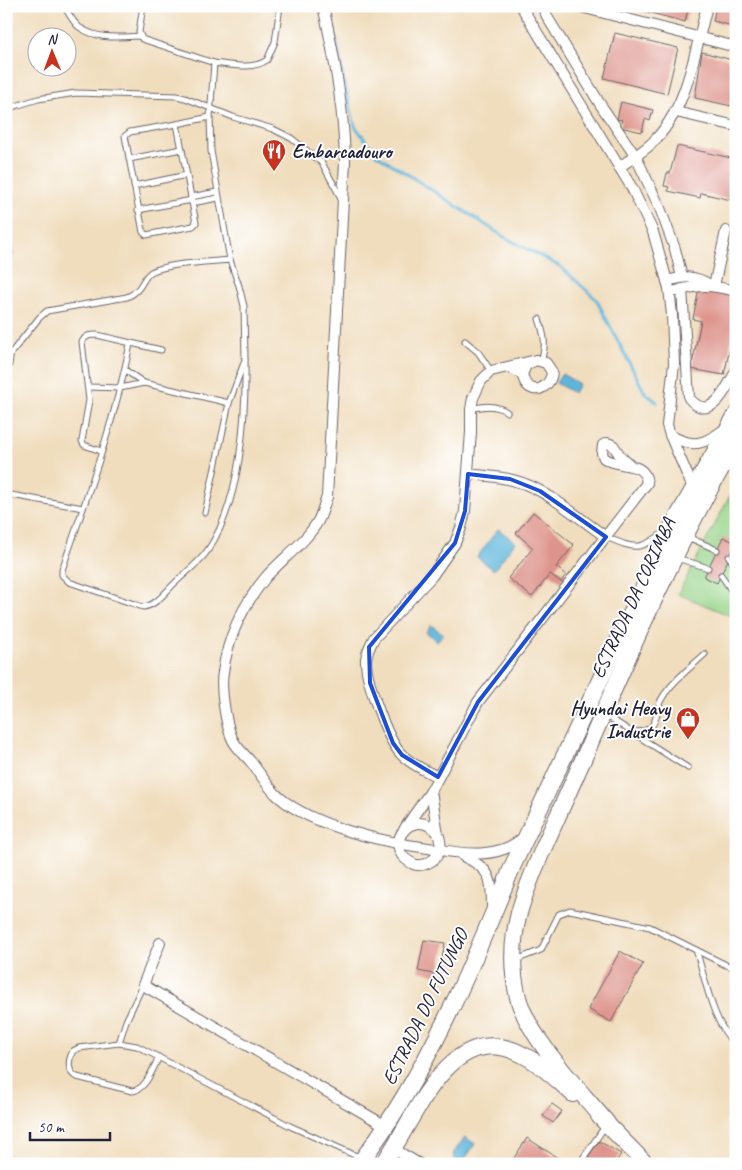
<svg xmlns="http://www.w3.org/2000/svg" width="742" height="1170" viewBox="0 0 742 1170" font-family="Caveat,sans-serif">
  <rect width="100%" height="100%" fill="#fff"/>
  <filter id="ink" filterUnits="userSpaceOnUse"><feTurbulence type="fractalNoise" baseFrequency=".02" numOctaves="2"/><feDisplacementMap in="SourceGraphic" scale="10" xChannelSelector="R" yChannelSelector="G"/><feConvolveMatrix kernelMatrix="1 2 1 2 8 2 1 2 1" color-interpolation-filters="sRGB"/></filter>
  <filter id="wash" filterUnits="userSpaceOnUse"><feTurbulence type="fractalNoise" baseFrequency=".0096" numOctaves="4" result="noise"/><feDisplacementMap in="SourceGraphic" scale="20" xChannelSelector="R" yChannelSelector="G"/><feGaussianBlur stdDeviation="1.12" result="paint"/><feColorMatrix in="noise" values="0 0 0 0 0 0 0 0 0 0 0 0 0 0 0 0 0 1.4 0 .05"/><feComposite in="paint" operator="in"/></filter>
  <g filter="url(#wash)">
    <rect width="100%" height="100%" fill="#f0ddbd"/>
    <!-- green -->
    <polygon fill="#98d489" stroke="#5d7b62" points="736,484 736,618 678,594"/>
    <!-- water -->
    <g fill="#5fb6dc" stroke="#406c8c">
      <polygon points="6,212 13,254 6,287"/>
      <polygon points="562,374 579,384 574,393 556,383"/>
      <polygon points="498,529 515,542 494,570 477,557"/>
      <polygon points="431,625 443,634 437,641 426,632"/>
      <polygon points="465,1137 475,1144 463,1162 457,1162 453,1154"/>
    </g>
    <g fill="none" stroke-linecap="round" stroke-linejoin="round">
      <!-- stream -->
      <polyline stroke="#5fb6dc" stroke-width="3" points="330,6 343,78 355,126 376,154 506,238 561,267 596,299 645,393 657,402"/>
    </g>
    <g id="blocks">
      <!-- building -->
      <g fill="#de948c">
        <polygon points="625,6 689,6 685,22"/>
        <polygon points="716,6 736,6 736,27 713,21"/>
        <polygon points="615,33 678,48 667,94 604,78"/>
        <polygon points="702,52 736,61 736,107 695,98"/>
        <polygon points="621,102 653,110 650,121 645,119 642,132 620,127 622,120 617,119"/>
        <polygon points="677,146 736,159 736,180 731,200 701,193 700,198 668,191 669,187 664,186 667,173 670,173"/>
        <polygon points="699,288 736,296 736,320 724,375 691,369 701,321 693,319"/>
        <polygon points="533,512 574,545 556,567 566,575 561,582 550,574 532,597 508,578 533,548 516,533"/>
        <polygon points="723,537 736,543 717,583 704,577"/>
        <polygon points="424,940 445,943 439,975 418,971"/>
        <polygon points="620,951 643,964 611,1022 588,1009"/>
        <polygon points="552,1104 562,1111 553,1123 543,1116"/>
        <polygon points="527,1138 567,1164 510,1164"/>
        <polygon points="599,1141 621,1154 615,1164 583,1164"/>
      </g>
    </g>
  </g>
  <g filter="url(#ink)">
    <use href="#blocks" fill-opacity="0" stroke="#6a6368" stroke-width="1"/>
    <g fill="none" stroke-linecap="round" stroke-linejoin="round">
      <!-- lane casing -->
      <g stroke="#6a6368" stroke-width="7">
        <g id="lane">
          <path d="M68,6L67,11C70,16 74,23 79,27C97,40 119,37 140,36"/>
          <polyline points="143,6 139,32 142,39 214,63"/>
          <polyline points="6,109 38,99 76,93 177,96 185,98 233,117 273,129 291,138 322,163 341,198"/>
          <polygon points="177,124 196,223 193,226 146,235 143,232 125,136 130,132"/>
          <polyline points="177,124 210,117"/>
          <polyline points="129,159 182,149"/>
          <polyline points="134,186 187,175"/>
          <polyline points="191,197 217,192"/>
          <polyline points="192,203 218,198"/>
          <polyline points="138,210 192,200"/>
          <path d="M230,260L211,151L210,117L214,63C231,65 253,70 267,60L275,42L280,6"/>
          <path d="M539,319C544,334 547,345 541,360"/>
          <polyline points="465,341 478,352 491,371"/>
          <path d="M130,344C115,421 87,496 62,570V575L69,582L143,607C156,606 166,591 176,582C186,572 200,562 208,550C241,501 246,417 245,360"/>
          <polyline points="125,370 144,383 229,403"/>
          <path d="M6,380L11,353L39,318L47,311L127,297C143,290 141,279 151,272C168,263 209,262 230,260L239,286L244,306L245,360L229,403L205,513"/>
          <polyline points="89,387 120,388 144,383"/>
          <path d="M471,409C483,406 496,404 507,412"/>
          <path d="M101,451L84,445L82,441L89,400L82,342C86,335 90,335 97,335L161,350"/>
          <polyline points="6,494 83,508"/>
          <path d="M606,537C633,548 639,552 663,533"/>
          <polyline points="688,537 717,550"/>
          <polyline points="729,557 736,566"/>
          <polyline points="677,558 708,568"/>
          <polyline points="721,575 736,597"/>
          <polyline points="605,715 688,768"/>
          <path d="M633,732C639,732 646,732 651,727C658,719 656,711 660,702C668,685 691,667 705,654"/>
          <polyline points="696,950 726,965 736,968"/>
          <path d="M516,962L521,958L541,950L559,914L570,910L650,927L696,950C707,983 711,1020 736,1046"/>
          <polyline points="119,1043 126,1021 143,985"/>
          <path d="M159,1057C153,1068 146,1090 132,1091L77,1077C67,1073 68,1059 73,1051L79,1048L119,1043L137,1046L290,1126L361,1158"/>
          <polyline points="579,1164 606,1125"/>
        </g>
      </g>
      <!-- street casing -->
      <g stroke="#6a6368" stroke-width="12">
        <g id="street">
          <path d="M323,6C335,58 344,109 345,162L327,497C324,504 322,514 318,521C307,541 281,560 266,577C243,605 228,636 223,672C220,687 226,729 234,742C238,749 246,756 251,762C260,773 268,788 279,797C314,827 383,842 428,848C460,853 494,861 522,839"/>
          <polyline points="521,6 632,188 653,232 669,288 672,315 674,364 667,425 670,435 693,488"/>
          <polyline points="542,6 549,20 600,104 636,157 660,208 675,249 682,277"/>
          <polyline points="577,6 736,47"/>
          <polyline points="676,112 736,126"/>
          <path d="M619,167C630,160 641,153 651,144C688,109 694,54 707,6"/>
          <path d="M667,281C686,276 693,275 711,285"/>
          <polyline points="714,286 726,231"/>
          <path d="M682,289L689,398C711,425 727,387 736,371"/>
          <path d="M676,291C702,284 710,285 736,291"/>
          <path d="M508,367C512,369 519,371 522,375C524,378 524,382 527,385C538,396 551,384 552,372L546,363L536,360L526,365L522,375"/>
          <path d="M670,435C693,449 705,444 725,429"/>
          <path d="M468,474C487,476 507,477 525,484C550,493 583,521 606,537"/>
          <path d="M438,777C426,771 412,765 402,755C388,742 365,679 366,659C367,651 371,644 374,638L432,576L455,543L461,528L465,511L471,432V409L473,398L481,381L491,371L536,360"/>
          <path d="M431,791C433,804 435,817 437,829C438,836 442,841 440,848C439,855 434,860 428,863C422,866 415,866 410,862C381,846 413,804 438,833"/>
          <path d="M405,828L431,791L478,702L647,483C645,460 620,469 604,458L602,453L603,445L607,443L613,445L621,457L631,466"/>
          <path d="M463,856C491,869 492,878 492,907"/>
          <polyline points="160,943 143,985 386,1126"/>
          <polyline points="394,1149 419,1164"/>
        </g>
      </g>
      <!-- primary casing -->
      <g stroke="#6a6368" stroke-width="18">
        <g id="primary">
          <polyline points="599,1116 646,1164"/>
          <path d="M607,1123C579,1089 525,1035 517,993C511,966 512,940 519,913C525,891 534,870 543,849C557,818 571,786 585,755C631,649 677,542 736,443"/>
          <path d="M359,1164C427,1074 471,969 513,865L673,525L736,415"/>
          <path d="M383,1164C416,1119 450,1014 525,1056C543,1065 558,1081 573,1094"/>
        </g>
      </g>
      <!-- lane -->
      <use href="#lane" stroke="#fff" stroke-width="5"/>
      <!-- street -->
      <use href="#street" stroke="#fff" stroke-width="10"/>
      <!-- primary -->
      <use href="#primary" stroke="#fff" stroke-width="16"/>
    </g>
  </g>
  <!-- marked area -->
  <path fill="none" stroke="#1d4ed8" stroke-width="4" stroke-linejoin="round" d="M468,474L510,479L540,491L606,537L478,702L438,777L402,755L393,743L370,683L369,647L455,543L465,511Z"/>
  <!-- icons -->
  <defs>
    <g id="restaurant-pin" transform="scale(1.25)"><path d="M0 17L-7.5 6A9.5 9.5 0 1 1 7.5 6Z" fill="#c8321e" stroke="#fff"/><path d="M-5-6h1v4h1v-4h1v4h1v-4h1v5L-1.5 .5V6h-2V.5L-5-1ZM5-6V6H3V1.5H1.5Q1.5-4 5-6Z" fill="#fff"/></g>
    <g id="shop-pin" transform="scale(1.25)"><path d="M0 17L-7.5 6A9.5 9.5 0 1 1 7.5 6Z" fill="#c8321e" stroke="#fff"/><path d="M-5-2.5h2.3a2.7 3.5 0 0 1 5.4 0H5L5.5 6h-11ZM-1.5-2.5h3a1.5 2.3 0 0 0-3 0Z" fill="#fff"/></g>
  </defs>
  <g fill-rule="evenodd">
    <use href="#restaurant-pin" x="274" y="151"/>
    <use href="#shop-pin" x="688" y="719"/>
  </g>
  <g text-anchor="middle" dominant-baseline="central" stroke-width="4" stroke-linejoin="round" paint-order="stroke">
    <!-- poi labels -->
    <g font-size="20" font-weight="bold" fill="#22223b" stroke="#fff" text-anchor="start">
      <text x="292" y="151">Embarcadouro</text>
      <text x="670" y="708" text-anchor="end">Hyundai Heavy<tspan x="670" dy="23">Industrie</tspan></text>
    </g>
    <!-- street labels -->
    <g font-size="20" fill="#22223b" stroke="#fff">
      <text transform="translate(633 598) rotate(-65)">ESTRADA DA CORIMBA</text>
      <text transform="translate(425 1007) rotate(-64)">ESTRADA DO FUTUNGO</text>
    </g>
  </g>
  <!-- margin -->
  <rect width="742" height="1170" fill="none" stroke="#fff" stroke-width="25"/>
  <!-- north arrow -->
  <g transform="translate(52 52) rotate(359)"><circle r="24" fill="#ffffff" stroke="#a7a7b1"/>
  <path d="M0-4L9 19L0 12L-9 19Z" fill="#c8321e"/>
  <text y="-8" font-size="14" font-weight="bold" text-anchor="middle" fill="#22223b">N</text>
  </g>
  <!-- scale -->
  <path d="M30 1132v8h80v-8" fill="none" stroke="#22223b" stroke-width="2.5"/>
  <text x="38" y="1132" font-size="15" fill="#22223b" stroke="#ffffff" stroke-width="4" paint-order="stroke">50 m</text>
</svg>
